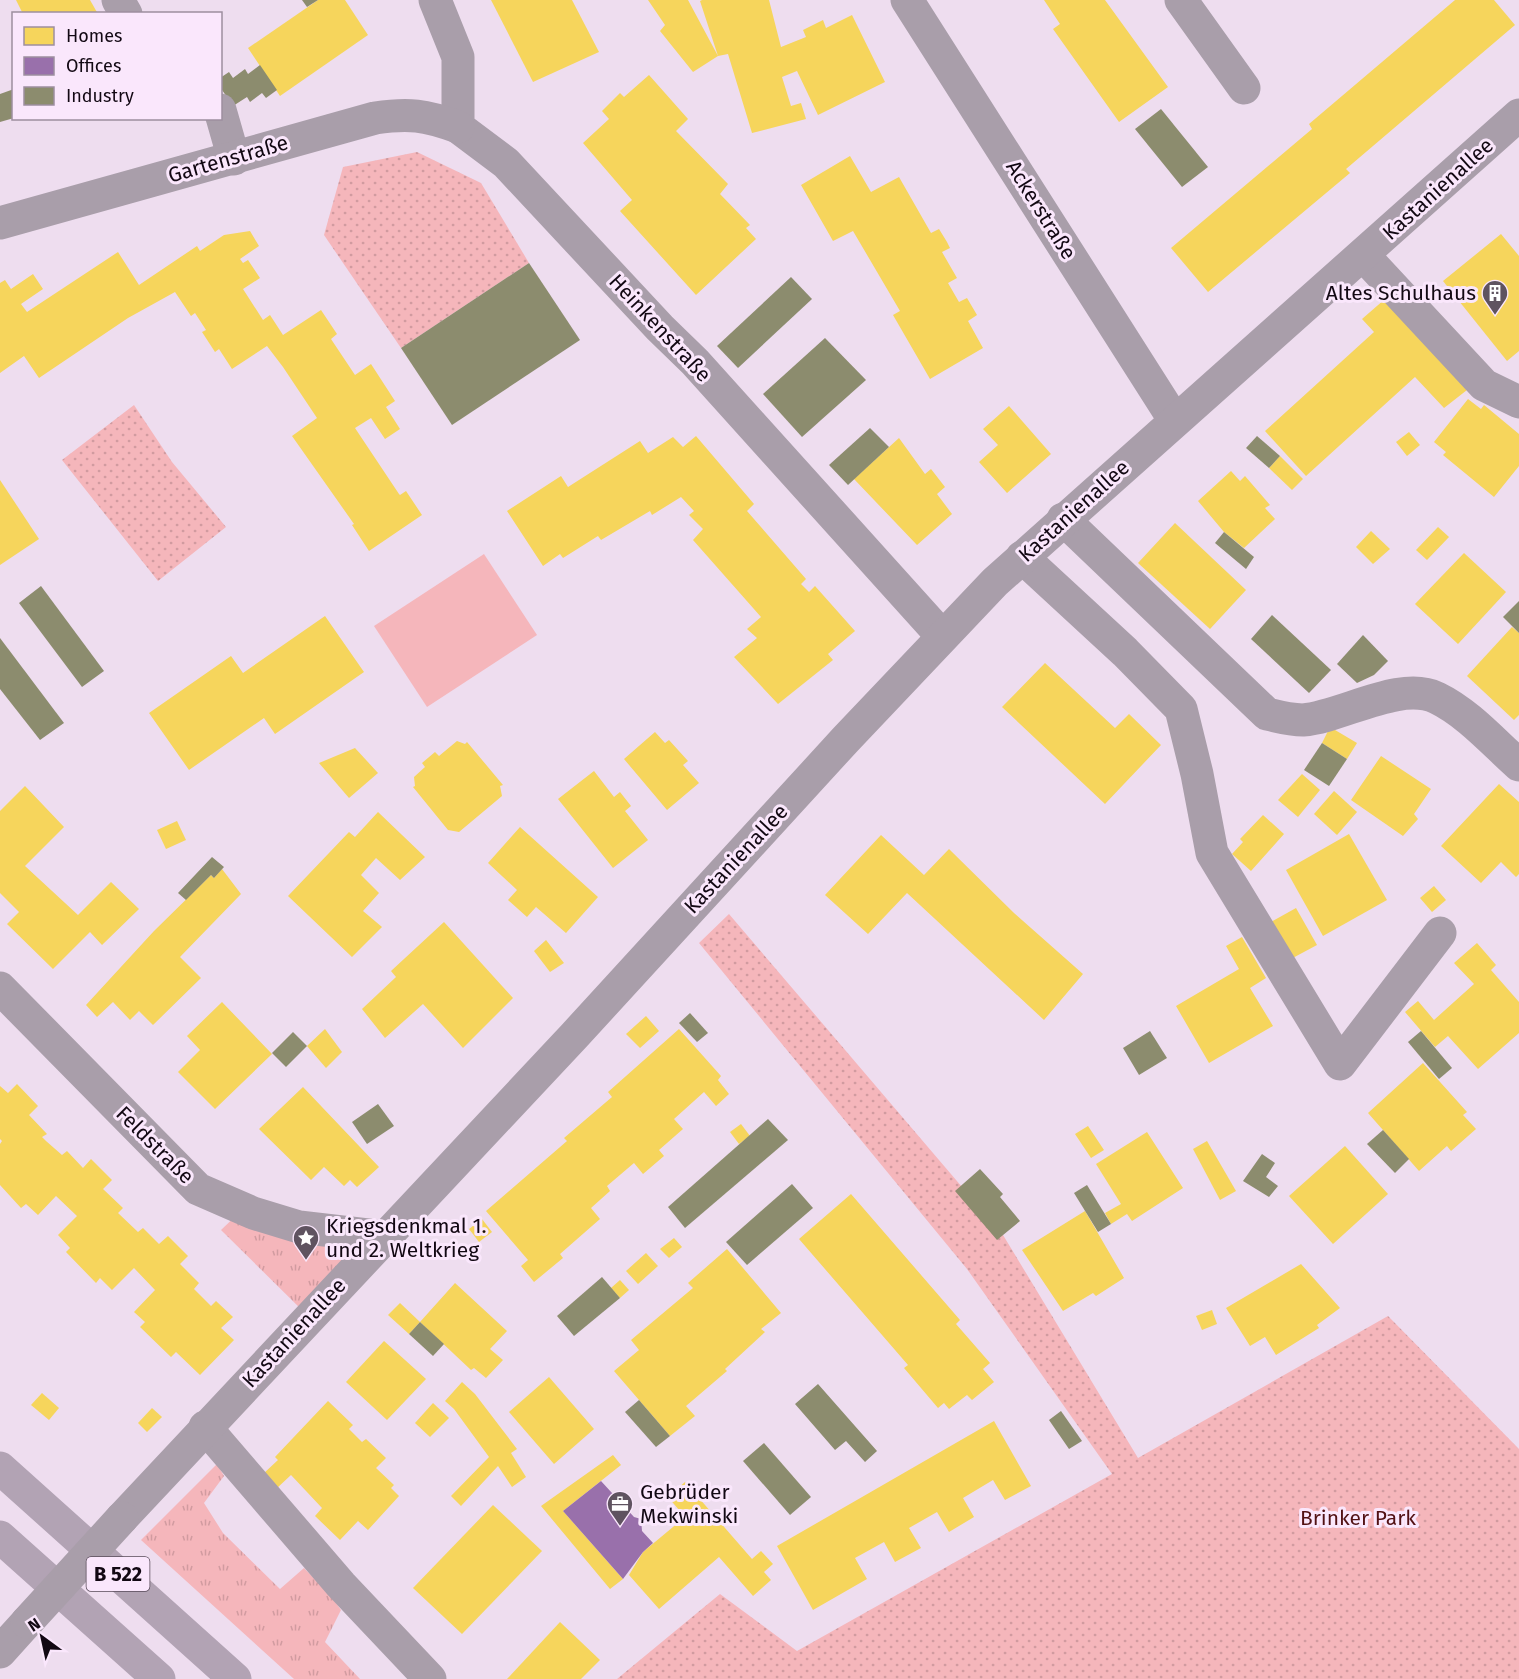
<svg xmlns="http://www.w3.org/2000/svg" width="1519" height="1679" viewBox="0 0 1519 1679" font-family="'Fira Sans',sans-serif">
  <defs>
    <pattern id="grass-tufts" width="24" height="20" patternUnits="userSpaceOnUse" patternTransform="scale(1.5)"><rect width="24" height="20" fill="#f5b6bb"/><path d="M3 7l-1-3M5 7V3M7 7l1-3M15 17l-1-3M17 17v-4M19 17l1-3" fill="none" stroke="#d19ba0"/></pattern>
    <pattern id="park-dots" width="8" height="8" patternUnits="userSpaceOnUse" patternTransform="scale(1.5)"><rect width="8" height="8" fill="#f5b6bb"/><path d="M2 2h.1M6 6h.1" fill="none" stroke="#d19ba0" stroke-width="1.8" stroke-linecap="round"/></pattern>
  </defs>
  <rect width="100%" height="100%" fill="#eeddef"/>
  <!-- grass -->
  <g fill="url(#grass-tufts)">
    <polygon points="243,1209 385,1237 309,1317 221,1230"/>
    <polygon points="217,1464 224,1476 204,1503 223,1533 280,1589 304,1568 331,1596 341,1610 325,1642 360,1679 294,1679 141,1540"/>
  </g>
  <!-- park -->
  <g fill="url(#park-dots)">
    <polygon points="417,152 481,183 529,263 401,348 324,235 343,167"/>
    <polygon points="134,405 172,462 226,527 158,581 62,460"/>
    <polygon points="729,914 1003,1235 1138,1458 1388,1316 1519,1449 1519,1679 617,1679 720,1594 797,1651 1112,1474 967,1269 699,943"/>
  </g>
  <!-- garden -->
  <polygon fill="#f5b6bb" points="484,554 537,635 427,707 374,626"/>
  <!-- homes -->
  <g fill="#f6d55c">
    <polygon points="16,0 90,0 98,14 23,14"/>
    <polygon points="318,0 345,0 368,35 280,96 248,48"/>
    <polygon points="491,0 572,0 599,52 533,82"/>
    <polygon points="648,0 688,0 718,56 700,1 702,0 769,0 781,47 806,37 803,30 823,20 826,28 852,15 885,82 818,115 797,71 782,77 791,106 801,103 806,119 752,133 728,54 718,56 693,72 660,31 665,25"/>
    <polygon points="1044,0 1105,0 1168,87 1119,122 1053,29 1060,24"/>
    <polygon points="1455,0 1494,0 1515,25 1346,169 1350,173 1208,292 1171,248 1312,129 1309,124"/>
    <polygon points="649,75 688,119 676,131 728,184 720,194 750,225 746,228 756,239 696,295 620,211 632,200 583,143 609,119 602,111 620,93 624,97"/>
    <polygon points="850,156 871,192 899,177 931,233 939,229 947,242 950,248 942,252 957,278 948,283 959,302 967,298 977,315 968,321 983,348 930,379 893,315 900,311 853,231 833,241 801,185"/>
    <polygon points="250,231 259,246 240,259 243,263 248,260 260,278 243,289 263,320 270,315 283,335 321,310 337,334 331,339 355,375 371,364 395,401 386,407 400,429 385,439 371,418 355,428 399,494 400,495 406,491 422,515 369,551 352,525 354,524 292,436 317,418 283,367 267,346 232,369 219,349 215,352 202,332 206,330 195,313 191,316 175,292 128,318 39,378 24,356 0,373 0,283 5,280 11,289 33,274 43,289 21,304 27,312 118,252 139,285 197,246 200,251 224,235"/>
    <polygon points="1501,234 1519,256 1519,351 1507,361 1443,281"/>
    <polygon points="1385,299 1467,390 1444,408 1415,377 1306,476 1265,431 1374,332 1362,319"/>
    <polygon points="1468,399 1481,409 1484,405 1519,434 1519,466 1494,497 1443,455 1446,452 1434,442"/>
    <polygon points="1009,406 1051,454 1007,493 979,462 998,445 983,429"/>
    <polygon points="1409,432 1420,445 1407,456 1396,442"/>
    <polygon points="696,436 754,504 747,511 806,579 801,584 809,592 815,586 855,631 828,654 833,660 778,704 734,657 757,638 747,629 761,617 693,540 703,529 689,515 694,511 681,497 652,515 650,511 601,540 598,536 563,558 560,554 543,566 507,511 561,476 568,487 640,441 648,453 673,437 683,447"/>
    <polygon points="899,438 925,474 931,469 945,487 937,494 952,514 917,545 854,479"/>
    <polygon points="1280,456 1303,479 1292,490 1269,468"/>
    <polygon points="1231,471 1240,481 1245,476 1270,505 1265,508 1275,519 1244,548 1224,532 1198,501"/>
    <polygon points="0,480 39,539 0,565"/>
    <polygon points="1175,523 1246,590 1210,629 1138,563"/>
    <polygon points="1438,527 1449,537 1427,560 1416,550"/>
    <polygon points="1371,531 1390,549 1373,564 1356,547"/>
    <polygon points="1464,553 1506,592 1458,644 1415,604"/>
    <polygon points="325,616 364,672 275,734 264,718 189,770 149,713 231,656 243,673"/>
    <polygon points="1512,627 1519,633 1519,715 1514,720 1467,676"/>
    <polygon points="1045,663 1115,728 1129,714 1161,745 1105,804 1002,707"/>
    <polygon points="1330,727 1357,743 1347,759 1322,743"/>
    <polygon points="655,732 665,743 669,740 688,761 683,765 699,783 667,810 624,759"/>
    <polygon points="457,741 465,744 467,742 503,785 500,786 502,796 459,832 448,830 413,787 415,786 414,777 425,767 422,763 435,752 439,756"/>
    <polygon points="355,748 378,773 349,798 319,763"/>
    <polygon points="1381,756 1431,789 1414,814 1418,819 1403,836 1351,800"/>
    <polygon points="594,771 614,797 620,792 631,806 625,811 648,840 613,868 558,799"/>
    <polygon points="1302,774 1320,790 1298,817 1278,800"/>
    <polygon points="1499,784 1519,802 1519,874 1516,877 1501,862 1481,883 1441,846"/>
    <polygon points="25,786 64,827 25,866 78,915 111,882 139,909 102,945 90,932 53,969 7,924 19,912 0,893 0,811"/>
    <polygon points="1334,791 1357,812 1337,835 1314,814"/>
    <polygon points="378,812 425,857 400,880 376,858 361,875 379,893 363,911 382,927 352,957 288,896 349,832 355,837"/>
    <polygon points="1263,815 1284,834 1251,871 1232,854 1243,842 1240,839"/>
    <polygon points="177,821 186,840 166,849 157,830"/>
    <polygon points="520,827 598,897 566,933 536,907 527,917 508,900 517,890 488,863"/>
    <polygon points="1349,834 1387,900 1323,936 1286,870"/>
    <polygon points="881,835 924,875 949,849 1014,913 1083,974 1044,1020 907,893 868,934 825,895"/>
    <polygon points="222,869 241,894 180,957 201,978 153,1025 139,1011 130,1020 113,1002 97,1017 86,1005 154,931 211,875 214,878"/>
    <polygon points="1434,886 1446,900 1432,912 1420,898"/>
    <polygon points="1296,908 1317,945 1289,960 1269,923"/>
    <polygon points="444,922 513,998 463,1048 423,1004 385,1038 362,1009 396,977 391,971"/>
    <polygon points="1242,937 1266,978 1250,988 1273,1026 1209,1063 1176,1006 1239,969 1226,946"/>
    <polygon points="546,940 564,963 550,972 534,951"/>
    <polygon points="1477,943 1496,965 1491,970 1519,1002 1519,1033 1478,1069 1448,1036 1435,1047 1405,1012 1418,1001 1434,1020 1474,984 1454,963"/>
    <polygon points="222,1002 272,1054 215,1109 178,1072 200,1050 187,1036"/>
    <polygon points="646,1016 659,1031 640,1048 626,1034"/>
    <polygon points="325,1029 342,1052 326,1068 307,1046"/>
    <polygon points="679,1029 721,1076 718,1080 729,1094 716,1106 704,1092 674,1119 683,1129 659,1150 664,1156 643,1174 634,1163 607,1186 610,1191 591,1208 600,1219 560,1254 563,1258 534,1282 521,1266 528,1260 486,1211 567,1141 564,1138 612,1097 608,1092"/>
    <polygon points="1423,1063 1467,1112 1463,1115 1476,1129 1451,1151 1447,1146 1419,1171 1368,1113"/>
    <polygon points="17,1084 38,1106 29,1115 47,1134 42,1137 46,1141 62,1155 67,1151 83,1168 91,1159 112,1180 103,1189 123,1208 118,1213 138,1232 143,1228 159,1244 168,1236 188,1256 180,1264 199,1283 194,1289 211,1306 216,1301 233,1317 221,1328 234,1340 200,1375 176,1352 171,1357 140,1327 145,1322 134,1312 155,1290 134,1268 112,1290 100,1278 96,1283 66,1252 70,1248 58,1235 77,1216 56,1196 38,1215 26,1204 21,1208 0,1185 0,1144 2,1141 0,1139 0,1086 8,1093"/>
    <polygon points="303,1087 379,1167 357,1187 350,1180 344,1186 324,1167 311,1180 259,1129"/>
    <polygon points="741,1124 750,1136 739,1144 730,1132"/>
    <polygon points="1088,1126 1104,1150 1091,1158 1075,1134"/>
    <polygon points="1147,1132 1183,1188 1132,1221 1127,1214 1111,1224 1105,1213 1121,1204 1096,1164"/>
    <polygon points="1207,1141 1236,1191 1220,1200 1193,1149"/>
    <polygon points="1345,1146 1388,1194 1333,1244 1289,1196"/>
    <polygon points="851,1194 960,1320 956,1324 990,1363 983,1369 994,1382 972,1400 967,1395 949,1409 944,1403 938,1408 904,1368 908,1365 799,1239"/>
    <polygon points="1085,1211 1124,1278 1096,1296 1093,1293 1063,1311 1022,1250"/>
    <polygon points="482,1219 492,1232 479,1242 469,1229"/>
    <polygon points="674,1238 682,1247 669,1258 660,1249"/>
    <polygon points="727,1249 781,1313 761,1329 765,1332 725,1369 727,1371 686,1406 695,1416 670,1436 614,1371 639,1350 631,1340 693,1288 688,1283"/>
    <polygon points="646,1253 658,1266 638,1284 626,1271"/>
    <polygon points="1301,1264 1340,1308 1317,1325 1319,1328 1276,1355 1265,1337 1250,1346 1226,1308"/>
    <polygon points="620,1280 629,1290 620,1298 611,1288"/>
    <polygon points="455,1283 507,1331 490,1349 503,1360 486,1378 474,1368 471,1370 420,1322"/>
    <polygon points="400,1303 420,1322 409,1334 388,1315"/>
    <polygon points="1212,1310 1217,1324 1202,1330 1196,1316"/>
    <polygon points="384,1341 426,1379 387,1420 346,1382"/>
    <polygon points="549,1377 594,1429 554,1464 509,1412"/>
    <polygon points="462,1382 475,1394 517,1449 511,1453 526,1477 512,1487 498,1466 461,1506 451,1496 489,1457 454,1409 445,1401"/>
    <polygon points="42,1393 59,1408 49,1420 31,1405"/>
    <polygon points="328,1401 353,1425 349,1429 362,1442 366,1439 386,1458 376,1468 394,1485 391,1488 399,1496 368,1530 358,1521 340,1540 315,1516 322,1508 291,1475 276,1489 263,1474 278,1460 275,1457"/>
    <polygon points="433,1403 449,1418 430,1437 415,1423"/>
    <polygon points="152,1408 162,1417 147,1432 138,1423"/>
    <polygon points="994,1421 1031,1486 1005,1500 993,1480 963,1498 974,1517 949,1532 937,1512 909,1528 921,1548 895,1562 884,1542 855,1558 867,1579 813,1610 777,1546"/>
    <polygon points="613,1455 621,1465 563,1511 623,1579 610,1589 541,1506"/>
    <polygon points="685,1482 752,1559 761,1551 773,1564 764,1572 771,1580 753,1596 719,1557 659,1609 629,1575 643,1552 685,1517 668,1497"/>
    <polygon points="493,1505 542,1551 462,1634 413,1588"/>
    <polygon points="560,1622 600,1660 581,1679 507,1679"/>
  </g>
  <!-- offices -->
  <polygon fill="#9970ab" points="601,1481 634,1517 641,1519 642,1531 653,1543 643,1552 623,1579 563,1511"/>
  <!-- industry -->
  <g fill="#8c8c6e">
    <polygon points="302,0 318,0 307,7"/>
    <polygon points="260,65 277,90 266,98 262,93 250,102 247,97 233,106 220,87 220,78 229,72 233,78 245,69 248,74"/>
    <polygon points="14,89 14,118 0,122 0,94"/>
    <polygon points="1161,109 1208,167 1182,187 1135,129"/>
    <polygon points="529,263 580,340 452,425 401,348"/>
    <polygon points="791,277 812,299 738,368 717,346"/>
    <polygon points="825,338 866,380 802,437 763,394"/>
    <polygon points="870,428 889,447 848,485 829,465"/>
    <polygon points="1257,436 1280,456 1269,468 1246,448"/>
    <polygon points="1224,532 1254,557 1246,569 1215,543"/>
    <polygon points="41,586 104,671 82,687 19,603"/>
    <polygon points="1519,601 1519,633 1503,617"/>
    <polygon points="1272,615 1331,670 1309,693 1251,639"/>
    <polygon points="1363,635 1388,661 1374,675 1357,683 1337,664"/>
    <polygon points="0,638 64,723 40,740 0,689"/>
    <polygon points="1322,743 1347,759 1329,786 1304,770"/>
    <polygon points="212,857 224,867 214,878 211,875 186,900 178,893"/>
    <polygon points="690,1013 708,1033 697,1042 679,1023"/>
    <polygon points="1150,1031 1167,1058 1139,1075 1123,1048"/>
    <polygon points="1421,1031 1452,1068 1439,1079 1408,1042"/>
    <polygon points="293,1032 307,1046 286,1067 272,1053"/>
    <polygon points="378,1104 394,1126 367,1144 352,1122"/>
    <polygon points="768,1119 788,1140 685,1228 668,1207"/>
    <polygon points="1383,1130 1409,1159 1395,1173 1367,1144"/>
    <polygon points="1262,1154 1275,1163 1266,1177 1278,1186 1269,1197 1243,1181"/>
    <polygon points="980,1169 1003,1194 1000,1197 1020,1221 997,1240 955,1191"/>
    <polygon points="792,1184 813,1208 747,1265 726,1242"/>
    <polygon points="1087,1185 1111,1224 1098,1232 1074,1193"/>
    <polygon points="602,1277 620,1298 574,1336 557,1316"/>
    <polygon points="420,1322 444,1344 433,1356 409,1334"/>
    <polygon points="818,1384 877,1451 865,1462 846,1441 835,1450 795,1404"/>
    <polygon points="639,1400 670,1436 656,1447 625,1412"/>
    <polygon points="1061,1411 1082,1441 1069,1449 1049,1420"/>
    <polygon points="764,1443 811,1497 790,1515 743,1461"/>
  </g>
  <g fill="none" stroke-linecap="round" stroke-linejoin="round">
    <!-- minor -->
    <g stroke="#a99eaa" stroke-width="33">
      <polyline points="118,0 126,14"/>
      <polyline points="435,0 458,57 458,127 506,163 660,328 695,362 942,636"/>
      <polyline points="907,0 1175,421"/>
      <polyline points="1181,0 1244,88"/>
      <polyline points="220,110 234,159"/>
      <path d="M0,223L375,118C409,113 425,115 458,127"/>
      <polyline points="1364,256 1484,385 1519,402"/>
      <path d="M1063,519L1267,714C1279,717 1290,720 1303,720C1342,717 1400,680 1437,698C1468,713 1494,743 1519,765"/>
      <polyline points="1022,557 1125,652 1181,709 1197,774 1212,853 1340,1064 1440,933"/>
      <polyline points="0,988 198,1189 253,1213 299,1227 385,1237"/>
      <polyline points="205,1427 341,1585 430,1679"/>
      <polyline points="122,1518 574,1036 846,739 995,582 1519,115"/>
      <polyline points="0,1652 27,1622"/>
    </g>
    <!-- highway -->
    <g stroke="#b2a3b4" stroke-width="33">
      <polyline points="0,1468 235,1679"/>
      <polyline points="0,1537 159,1679"/>
    </g>
    <!-- minor-bridge -->
    <polyline stroke="#a99eaa" stroke-width="33" points="27,1622 122,1518"/>
  </g>
  <!-- icons -->
  <defs>
    <g id="building-pin" transform="scale(1.35)"><path d="M0 17L-7.5 6A9.5 9.5 0 1 1 7.5 6Z" fill="#5f5360" stroke="#fae7fc"/><path d="M-4-6H4V6H1V3H-1V6H-4ZM-2.5-4.3h1.7v1.8h-1.7ZM.8-4.3h1.7v1.8H.8ZM-2.5-1h1.7V.8h-1.7ZM.8-1h1.7V.8H.8Z" fill="#fff"/></g>
    <g id="sight-pin" transform="scale(1.35)"><path d="M0 17L-7.5 6A9.5 9.5 0 1 1 7.5 6Z" fill="#5f5360" stroke="#fae7fc"/><path d="M0-6L1.8-2.2L6-1.7L2.9 1.2L3.7 5.4L0 3.3L-3.7 5.4L-2.9 1.2L-6-1.7L-1.8-2.2Z" fill="#fff"/></g>
    <g id="office-pin" transform="scale(1.35)"><path d="M0 17L-7.5 6A9.5 9.5 0 1 1 7.5 6Z" fill="#5f5360" stroke="#fae7fc"/><path d="M-6-3h4V-5.5h4V-3h4V5H-6ZM-1-4.5V-3h2v-1.5ZM-6 0V1H6V0Z" fill="#fff"/></g>
  </defs>
  <g fill-rule="evenodd">
    <use href="#building-pin" x="1495" y="293"/>
    <use href="#sight-pin" x="306" y="1238"/>
    <use href="#office-pin" x="620" y="1504"/>
  </g>
  <g text-anchor="middle" dominant-baseline="central" stroke-width="6" stroke-linejoin="round" paint-order="stroke">
    <!-- shield labels -->
    <rect fill="#fae7fc" stroke="#584b59" stroke-width="1.5" x="86.5" y="1557" width="63" height="34" rx="4.5"/>
    <g font-size="20" font-weight="bold" fill="#120813">
      <text x="118" y="1574">B 522</text>
    </g>
    <!-- street labels -->
    <g font-size="21" fill="#120813" stroke="#fae7fc">
      <text transform="translate(228 159) rotate(-16)">Gartenstraße</text>
      <text transform="translate(1438 189) rotate(-42)">Kastanienallee</text>
      <text transform="translate(1041 210) rotate(58)">Ackerstraße</text>
      <text transform="translate(660 328) rotate(47)">Heinkenstraße</text>
      <text transform="translate(1074 511) rotate(-42)">Kastanienallee</text>
      <text transform="translate(736 859) rotate(-47)">Kastanienallee</text>
      <text transform="translate(155 1145) rotate(45)">Feldstraße</text>
      <text transform="translate(294 1333) rotate(-47)">Kastanienallee</text>
    </g>
    <!-- poi labels -->
    <g font-size="21" fill="#120813" stroke="#fae7fc" text-anchor="start">
      <text x="1476" y="293" text-anchor="end">Altes Schulhaus</text>
      <text x="326" y="1226">Kriegsdenkmal 1.<tspan x="326" dy="24">und 2. Weltkrieg</tspan></text>
      <text x="640" y="1492">Gebrüder<tspan x="640" dy="24">Mekwinski</tspan></text>
    </g>
    <!-- park labels -->
    <g font-size="21" fill="#521114" stroke="#fae7fc">
      <text x="1358" y="1518">Brinker Park</text>
    </g>
  </g>
  <!-- legend -->
  <rect x="12" y="12" width="210" height="108" fill="#fae7fc" stroke="#9d8e9f" stroke-width="1.5"/>
  <rect x="24" y="27" width="30" height="18" fill="#f6d55c" stroke="#9d8e9f" stroke-width="1.5"/>
  <text x="66" y="42" font-size="18" fill="#120813">Homes</text>
  <rect x="24" y="57" width="30" height="18" fill="#9970ab" stroke="#9d8e9f" stroke-width="1.5"/>
  <text x="66" y="72" font-size="18" fill="#120813">Offices</text>
  <rect x="24" y="87" width="30" height="18" fill="#8c8c6e" stroke="#9d8e9f" stroke-width="1.5"/>
  <text x="66" y="102" font-size="18" fill="#120813">Industry</text>
  <!-- north arrow -->
  <g transform="translate(42 1637) rotate(327)" stroke="#fae7fc" stroke-width="4.5" paint-order="stroke">
  <path d="M0-4.5L10 22L0 15L-10 22Z" fill="#120813"/>
  <text y="-9" font-size="16" font-weight="bold" text-anchor="middle" fill="#120813">N</text>
  </g>
</svg>
